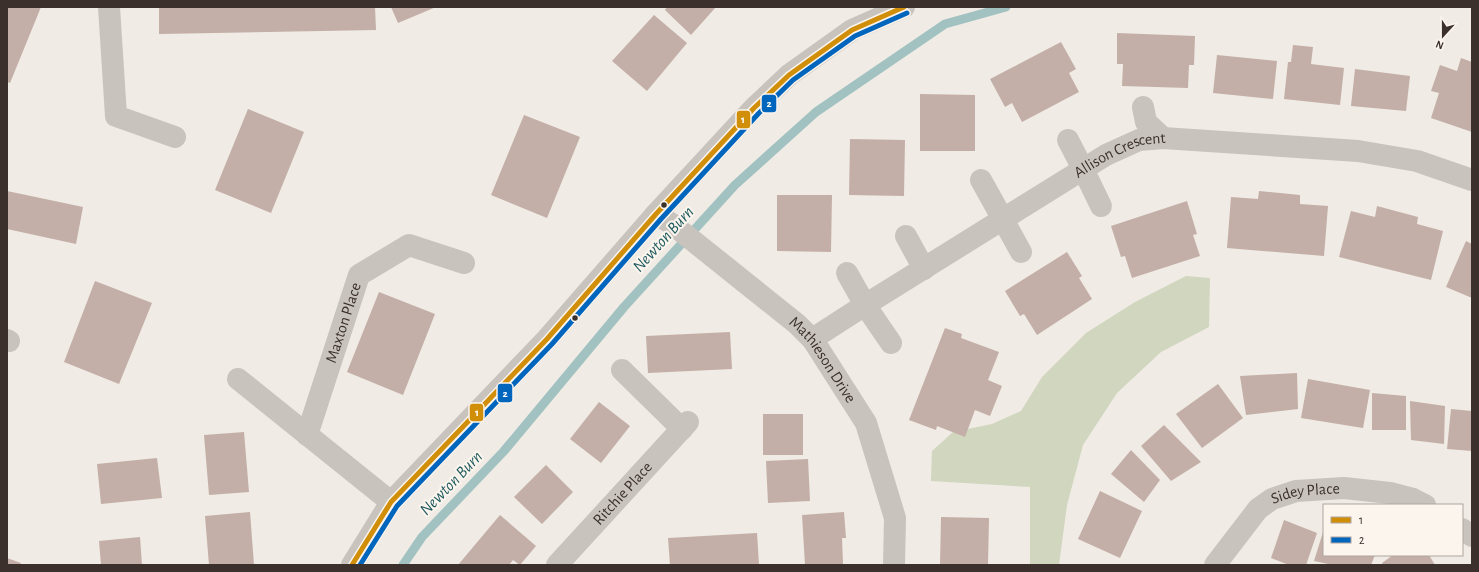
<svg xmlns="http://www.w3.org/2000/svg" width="1479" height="572" viewBox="0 0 1479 572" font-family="'Alegreya Sans',sans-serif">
  <rect width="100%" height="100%" fill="#f0ebe5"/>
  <!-- green -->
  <polygon fill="#d1d6bf" points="1186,276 1210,278 1209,327 1161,352 1117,393 1083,445 1067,505 1059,565 1030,565 1030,487 931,481 932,451 953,432 992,424 1021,411 1042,377 1086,333 1135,302"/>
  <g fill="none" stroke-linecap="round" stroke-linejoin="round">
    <!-- stream -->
    <polyline stroke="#a1c2c1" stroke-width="9" points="403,565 422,537 504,451 624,307 735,185 816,112 945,24 1006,7"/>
  </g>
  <!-- building -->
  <g fill="#c3afa7">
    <polygon points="7,7 41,7 10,83 7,82"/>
    <polygon points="159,7 375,7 376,30 159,34"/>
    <polygon points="391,7 436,7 398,23"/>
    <polygon points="667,7 716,7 691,35 665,10"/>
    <polygon points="654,15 687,43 647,91 612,61"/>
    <polygon points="1117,33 1195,36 1194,65 1189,65 1188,88 1122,86 1123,64 1117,64"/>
    <polygon points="1061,42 1076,69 1069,73 1079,92 1022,122 1012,103 1005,107 990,79"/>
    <polygon points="1293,45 1313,47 1311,64 1344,68 1340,105 1284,99 1288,62 1291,62"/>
    <polygon points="1217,55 1277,61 1273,99 1213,93"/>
    <polygon points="1461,58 1472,62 1471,77 1472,77 1472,132 1431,118 1439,93 1431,91 1440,65 1457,71"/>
    <polygon points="1355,69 1410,76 1406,111 1351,106"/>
    <polygon points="920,94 975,95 975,151 920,151"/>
    <polygon points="248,109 304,132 271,213 215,190"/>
    <polygon points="524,115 580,137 547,218 491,195"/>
    <polygon points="850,139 905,140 904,196 849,195"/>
    <polygon points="7,191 83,207 76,244 7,229"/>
    <polygon points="1259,191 1300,195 1300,204 1328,206 1324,256 1227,248 1231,197 1258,199"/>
    <polygon points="777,195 832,195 831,252 777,251"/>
    <polygon points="1187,201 1197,234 1193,235 1200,256 1132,278 1125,256 1121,257 1111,226"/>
    <polygon points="1377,206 1418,217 1417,224 1443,231 1431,280 1339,257 1351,211 1375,217"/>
    <polygon points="1466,241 1472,244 1472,298 1446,287"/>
    <polygon points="1067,252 1082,276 1079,278 1092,299 1037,335 1024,314 1020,316 1005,291"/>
    <polygon points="95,281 152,303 119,384 64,362"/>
    <polygon points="379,292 435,314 403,395 347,372"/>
    <polygon points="945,328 962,334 961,338 999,352 988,380 1002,386 990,416 975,410 965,437 937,426 936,430 909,420"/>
    <polygon points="730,332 732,369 648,373 646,336"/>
    <polygon points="1297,373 1298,409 1246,415 1240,376"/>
    <polygon points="1308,379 1370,390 1363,428 1301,418"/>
    <polygon points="1218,384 1243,418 1202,448 1176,414"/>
    <polygon points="1372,393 1406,396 1406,430 1372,430"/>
    <polygon points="1410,401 1445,406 1444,444 1411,440"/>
    <polygon points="599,402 630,426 601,463 570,439"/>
    <polygon points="1451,409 1472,411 1472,451 1447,449"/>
    <rect x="763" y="414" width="40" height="41"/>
    <polygon points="1164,425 1201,462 1171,481 1141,446"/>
    <polygon points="244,432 249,492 209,495 204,435"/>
    <polygon points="1131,450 1160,480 1144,502 1111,474"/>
    <polygon points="157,458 162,498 101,504 97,464"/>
    <polygon points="808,459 810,501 768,503 766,461"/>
    <polygon points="546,465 573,492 542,524 514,497"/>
    <polygon points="1100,491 1142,511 1120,558 1078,539"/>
    <polygon points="250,512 254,565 209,565 205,516"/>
    <polygon points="844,512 846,538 842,538 843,564 805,565 802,515"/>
    <polygon points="500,515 536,546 520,565 513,560 509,565 458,565"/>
    <polygon points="941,517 989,518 988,565 940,565"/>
    <polygon points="1284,520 1317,533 1306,565 1289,565 1271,558"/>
    <polygon points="1324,529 1324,555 1375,555 1371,565 1333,565 1314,561"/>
    <polygon points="757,533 759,565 670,565 668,538"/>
    <polygon points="140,537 142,565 101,565 99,541"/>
    <polygon points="1393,555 1429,555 1435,565 1383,565 1382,563"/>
    <polygon points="7,558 21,563 20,565 7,565"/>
  </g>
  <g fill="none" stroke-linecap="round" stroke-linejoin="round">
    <!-- minor -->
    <g stroke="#c9c3be" stroke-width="22">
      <polyline points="109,7 116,116 175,137"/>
      <polyline points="1143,107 1146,122 1163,138"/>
      <polyline points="1068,140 1083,169 1101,206"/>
      <polyline points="981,180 1021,252"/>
      <path id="s1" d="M656,214L672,224L797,324L813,340L866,423L895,518L894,565"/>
      <polyline points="906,236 924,269"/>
      <polyline points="847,273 865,305 891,343"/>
      <polyline points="7,340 9,341"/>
      <path id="s2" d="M813,340L820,334L865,305L1106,155L1139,140L1163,138L1358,151L1417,161L1472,180"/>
      <polyline points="622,370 682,429"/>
      <polyline points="238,379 391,502"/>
      <path id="s3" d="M307,435L359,275L409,245L464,263"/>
      <polyline points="1462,529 1472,536"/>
      <polyline points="352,565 391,502 547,339 656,214 754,108 789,75 852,30 904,7"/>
      <path id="s4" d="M557,565L688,422"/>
      <path id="s5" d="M1215,565L1258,509L1272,499L1296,491L1344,488L1390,493L1413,499L1425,505"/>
    </g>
    <!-- bus-1 casing -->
    <g stroke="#fbf5ee" stroke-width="8">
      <polyline id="bus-1" points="352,565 391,502 547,339 656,214 754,108 789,75 852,30 904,7"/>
    </g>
    <!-- bus-2 casing -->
    <g stroke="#fbf5ee" stroke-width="8">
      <polyline id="bus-2" points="360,565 397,506 552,344 661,219 759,113 793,80 855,36 907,13"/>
    </g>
    <!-- bus-1 -->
    <use href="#bus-1" stroke="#d18e09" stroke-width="5"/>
    <!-- bus-2 -->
    <use href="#bus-2" stroke="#0065bd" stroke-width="5"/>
  </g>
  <!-- markers -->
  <g fill="#3b302b" stroke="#fbf5ee" stroke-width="1.5">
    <circle cx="664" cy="205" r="3.5"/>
    <circle cx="575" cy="318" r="3.5"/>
  </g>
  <g text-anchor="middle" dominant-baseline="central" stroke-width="4" stroke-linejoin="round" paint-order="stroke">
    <!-- street labels -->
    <g font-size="16" fill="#3b302b" stroke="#fbf5ee">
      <text stroke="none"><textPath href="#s2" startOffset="360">Allison Crescent</textPath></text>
      <text stroke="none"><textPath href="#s3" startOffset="118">Maxton Place</textPath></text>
      <text stroke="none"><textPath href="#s1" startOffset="223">Mathieson Drive</textPath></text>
      <text stroke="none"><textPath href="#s4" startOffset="97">Ritchie Place</textPath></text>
      <text stroke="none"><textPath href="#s5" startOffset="122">Sidey Place</textPath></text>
    </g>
    <!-- water labels -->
    <g font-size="17" font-style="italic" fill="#1f5a5e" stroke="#fbf5ee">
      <text transform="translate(663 239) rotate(-48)">Newton Burn</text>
      <text transform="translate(451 483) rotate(-46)">Newton Burn</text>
    </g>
  </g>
  <g stroke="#fbf5ee" stroke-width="1.5">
    <rect x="761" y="94" width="16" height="19" rx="4" fill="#0065bd"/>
    <rect x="736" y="110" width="15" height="19" rx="4" fill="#d18e09"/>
    <rect x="497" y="383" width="16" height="20" rx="4" fill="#0065bd"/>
    <rect x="469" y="403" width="15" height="19" rx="4" fill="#d18e09"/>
  </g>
  <g font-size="11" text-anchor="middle" font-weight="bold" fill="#fff">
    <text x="769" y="107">2</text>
    <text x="743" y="123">1</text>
    <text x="505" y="397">2</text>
    <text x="477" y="416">1</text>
  </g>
  <!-- border -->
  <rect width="1479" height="572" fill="none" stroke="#3b302b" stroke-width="16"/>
  <!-- legend -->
  <rect x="1323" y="504" width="140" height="52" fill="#fbf5ee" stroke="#aea6a0"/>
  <rect x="1331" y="517" width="20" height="6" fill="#d18e09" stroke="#aea6a0"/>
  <text x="1359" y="524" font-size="12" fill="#3b302b">1</text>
  <rect x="1331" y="537" width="20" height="6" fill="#0065bd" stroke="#aea6a0"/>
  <text x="1359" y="544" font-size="12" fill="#3b302b">2</text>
  <!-- north arrow -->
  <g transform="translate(1443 36) rotate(201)" stroke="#fbf5ee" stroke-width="3" paint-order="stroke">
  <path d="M0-3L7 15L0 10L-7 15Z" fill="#3b302b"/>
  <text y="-6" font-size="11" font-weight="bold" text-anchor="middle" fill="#3b302b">N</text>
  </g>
</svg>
